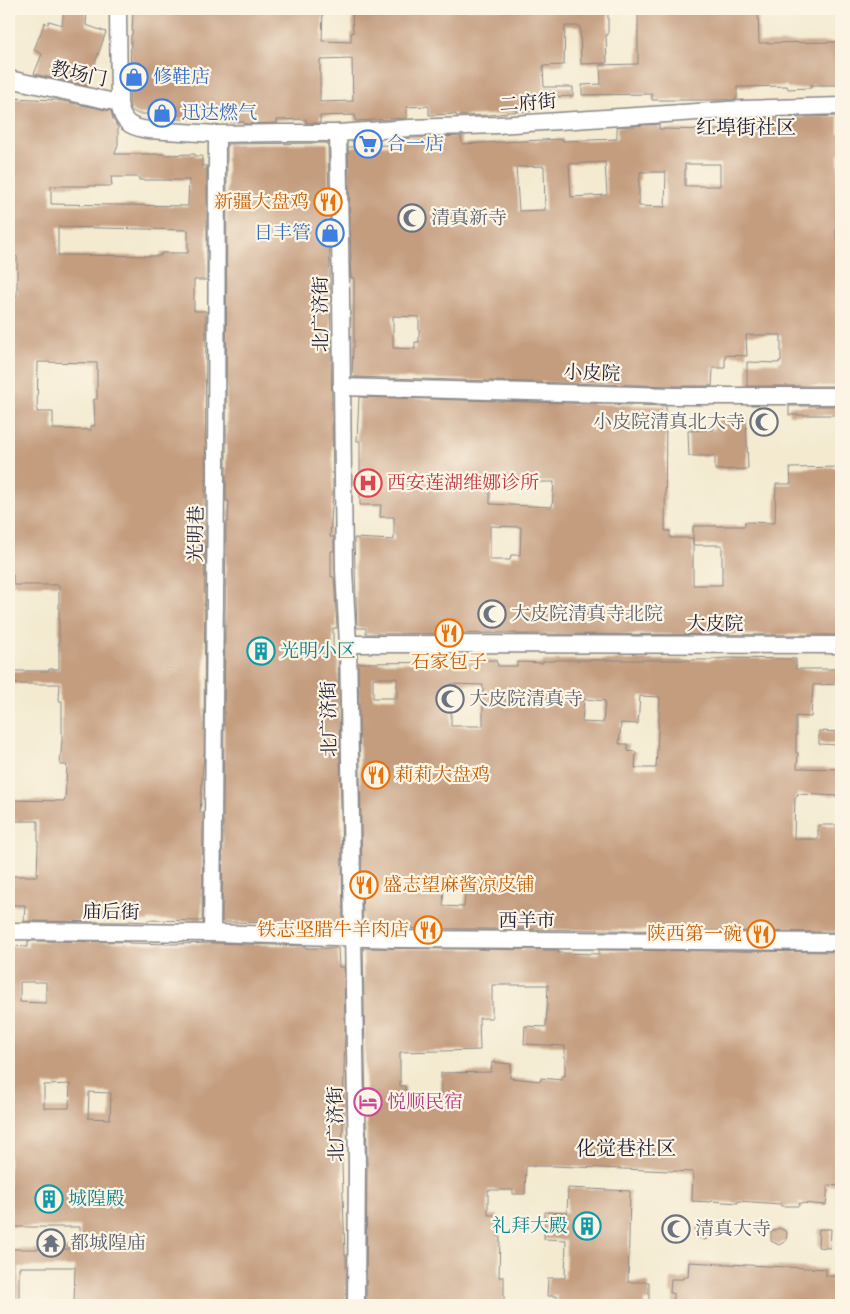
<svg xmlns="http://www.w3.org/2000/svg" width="850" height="1314" viewBox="0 0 850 1314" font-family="Cardo,'Noto Serif SC',serif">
  <rect width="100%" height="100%" fill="#fcf5e5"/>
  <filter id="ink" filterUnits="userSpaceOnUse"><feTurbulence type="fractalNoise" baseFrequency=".02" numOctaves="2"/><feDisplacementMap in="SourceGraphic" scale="10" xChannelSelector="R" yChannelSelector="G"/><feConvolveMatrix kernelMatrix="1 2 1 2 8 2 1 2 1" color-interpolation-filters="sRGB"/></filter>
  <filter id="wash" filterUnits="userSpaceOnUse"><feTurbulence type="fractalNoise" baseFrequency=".0096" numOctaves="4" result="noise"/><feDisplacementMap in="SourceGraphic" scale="20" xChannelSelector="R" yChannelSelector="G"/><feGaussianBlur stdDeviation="1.12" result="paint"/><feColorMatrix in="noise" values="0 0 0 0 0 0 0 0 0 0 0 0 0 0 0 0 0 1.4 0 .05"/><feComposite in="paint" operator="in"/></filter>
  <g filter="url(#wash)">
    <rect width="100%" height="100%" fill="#f3ead0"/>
    <g id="blocks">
      <!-- building -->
      <g fill="#c49d7f" fill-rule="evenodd">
        <polygon points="64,9 87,9 86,25 106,32 87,86 34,74 42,54 34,50 45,22 48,24 49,21 62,25"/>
        <path d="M133,9H323L322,41L351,42V33H353L352,9H608V35H606L607,63L581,64L580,26H565L564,65L543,66L544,87H573V96L530,98L531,111L507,112V113L490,115L456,116V114L429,115V106L407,107V118L355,121V115L320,116V123H306V119L277,120V123L244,124V122L215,121V119H165V114H138L131,110L130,107L129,83L130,84L131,35H132ZM352,59L353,101L320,102V60Z"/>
        <polygon points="638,9 758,9 759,43 841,42 841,85 811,85 811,88 788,89 787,86 737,87 737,99 720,100 652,100 652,94 582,95 582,85 601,84 600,65 638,64"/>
        <path d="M9,98L57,100L111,111L113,119L118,128V144L115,154H164V155L195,154V156H202V166H207V280H194V311H206L204,751L200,813H203L202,921L148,920V922L129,921V922L24,921L25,905H9V876H37L38,845V821H9V800L65,801L67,765H60L62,740V701H59L60,684H9V671H49V669H59V585H13V575H9V296H17V256H9ZM111,177H139V180H189L188,206L51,204V186H112ZM58,227L188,230V253H161V256L58,255ZM38,362L97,363V399H94L95,426H91V430L53,429V412H37Z"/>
        <path d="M838,116V133H841V153H838L839,191H841V214H836V240H841V386H747V362L779,363V361H781V335H746L747,356L725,355V368H713L712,386H673L352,377L353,347H354V278H351L350,260H351L348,147H354V146L395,145V139L461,136L462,144L563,139V141L617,139V127L659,124V129L727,130V120ZM605,162L607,195L571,197L569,164ZM685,164H720V186H685ZM544,166L545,210L519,211L516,167ZM640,172H666L665,207L639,206V180H640ZM393,316L419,317V342H415V349L393,348Z"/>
        <polygon points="328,143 332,414 333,492 330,537 334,537 334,551 331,551 331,577 334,577 337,628 333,628 333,651 338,651 343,919 337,924 222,922 226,522 228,522 229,501 226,501 227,144"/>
        <path d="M359,397L666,406L665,531H670V538H693V585H722V545H693V526H745V522L775,523L776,484H791L790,468L841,467V635L516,634V633L366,634V628H357L354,538L394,540V517H380L381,505H360V441H357ZM490,482H554L552,507L490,504ZM490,526L521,527L520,555H511L510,560H490Z"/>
        <rect x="789" y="406" width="52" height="9"/>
        <polygon points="746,417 748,469 715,470 715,456 689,456 688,431 714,430 714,418"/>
        <path d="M728,658L796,659V669H841V684L813,685L811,717L796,716V753H798L797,768L841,769V796L797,794V797H795L794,839H818V825H841V932L363,928L358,663L483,662V660H496L498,666H517V662L543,663V661H555V660H712V659ZM373,678H397V698H373ZM451,684L483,685V726H451ZM640,696L660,697L656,768H635L636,752L628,751V744H619L621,723L638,724ZM584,699L605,701L603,723L582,722ZM444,885L466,887L464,907L443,906Z"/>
        <polygon points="819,731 841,732 841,745 819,744"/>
        <path d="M28,941L129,942V943L174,944L214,943L306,946V948H338L339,967H344L345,1024L342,1165L345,1255H346V1305H236V1302L187,1303V1305H74L75,1267H19V1305H9V1249H80V1227H9V946L28,947ZM20,982H46V1003L20,1002ZM70,1084L69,1108H44V1085ZM89,1092L111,1093L110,1119L88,1118Z"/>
        <path d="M363,948L558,950V953L599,954V950L841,952V1186L828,1185L826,1205L799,1203V1206H781V1204L738,1201V1203L711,1201V1202L692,1201L693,1172L554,1166H526L525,1194H513V1190H488V1215H498V1237H500L499,1277H504V1305H366L367,1164ZM492,985H548L546,1027L525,1026L524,1044L565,1046V1076H562V1080L541,1078V1081L510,1078L511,1064L492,1062L491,1072L441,1073V1095L406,1096L405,1086H400V1052L480,1050L479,1018H492Z"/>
        <polygon points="568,1188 630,1191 628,1282 649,1282 649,1301 644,1301 644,1305 557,1305 557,1296 547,1296 548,1278 565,1278 566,1240 544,1239 545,1212 567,1213"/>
        <polygon points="705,1223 712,1227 712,1236 705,1240 697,1237 697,1227"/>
        <polygon points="779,1228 787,1232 786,1241 779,1245 771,1241 771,1232"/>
        <polygon points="819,1229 831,1229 830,1248 818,1247"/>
        <polygon points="689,1262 826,1269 826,1276 841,1276 841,1305 673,1305 673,1293 670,1293 671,1279 683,1279 683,1277 688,1277"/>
      </g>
    </g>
  </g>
  <g filter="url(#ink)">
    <use href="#blocks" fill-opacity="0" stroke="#8a8686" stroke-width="1"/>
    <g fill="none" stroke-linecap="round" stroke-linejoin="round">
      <!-- minor casing -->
      <g stroke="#8a8686" stroke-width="19">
        <g id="minor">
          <path d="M118,9L119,103C122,122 129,127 148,130L217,134L279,133H338L410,128L497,125L743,109L841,106"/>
          <polyline points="9,79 119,103"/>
          <polyline points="338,133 341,294 344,570 348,644 357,1164 356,1305"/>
          <polyline points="341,387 673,396 841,396"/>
          <polyline points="348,644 841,645"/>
          <polyline points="9,931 212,933 397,939 841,942"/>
          <polyline points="212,933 216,483 217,134"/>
        </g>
      </g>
      <!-- minor -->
      <use href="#minor" stroke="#fff" stroke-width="16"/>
    </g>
  </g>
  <!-- icons -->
  <defs>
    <g id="shop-ring" transform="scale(1.4375)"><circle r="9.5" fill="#fcf5e5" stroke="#3f7fe0" stroke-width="1.5"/><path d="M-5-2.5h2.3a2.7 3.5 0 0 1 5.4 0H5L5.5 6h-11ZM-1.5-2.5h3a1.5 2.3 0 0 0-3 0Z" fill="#3f7fe0"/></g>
    <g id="supermarket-ring" transform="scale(1.4375)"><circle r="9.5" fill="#fcf5e5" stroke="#3f7fe0" stroke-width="1.5"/><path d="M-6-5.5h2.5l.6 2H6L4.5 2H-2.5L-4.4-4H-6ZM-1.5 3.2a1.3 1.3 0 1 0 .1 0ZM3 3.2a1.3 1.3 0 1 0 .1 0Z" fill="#3f7fe0"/></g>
    <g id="restaurant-ring" transform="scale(1.4375)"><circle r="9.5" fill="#fcf5e5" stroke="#e8710a" stroke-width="1.5"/><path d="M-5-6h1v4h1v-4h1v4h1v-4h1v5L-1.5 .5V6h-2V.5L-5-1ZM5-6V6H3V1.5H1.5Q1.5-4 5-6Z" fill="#e8710a"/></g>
    <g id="mosque-ring" transform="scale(1.4375)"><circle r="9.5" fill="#fcf5e5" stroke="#6b7280" stroke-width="1.5"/><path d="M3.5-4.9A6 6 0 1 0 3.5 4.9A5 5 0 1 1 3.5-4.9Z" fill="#6b7280"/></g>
    <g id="hospital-ring" transform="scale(1.4375)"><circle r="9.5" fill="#fcf5e5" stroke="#e0444e" stroke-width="1.5"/><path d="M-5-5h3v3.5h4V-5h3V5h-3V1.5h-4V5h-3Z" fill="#e0444e"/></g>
    <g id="building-ring" transform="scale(1.4375)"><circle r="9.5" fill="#fcf5e5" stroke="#0f9aa8" stroke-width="1.5"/><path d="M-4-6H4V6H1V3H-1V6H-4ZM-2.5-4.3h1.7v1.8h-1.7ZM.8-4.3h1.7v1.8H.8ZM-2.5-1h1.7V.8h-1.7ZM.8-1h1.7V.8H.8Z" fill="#0f9aa8"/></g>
    <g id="hotel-ring" transform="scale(1.4375)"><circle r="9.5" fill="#fcf5e5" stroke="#d1479c" stroke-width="1.5"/><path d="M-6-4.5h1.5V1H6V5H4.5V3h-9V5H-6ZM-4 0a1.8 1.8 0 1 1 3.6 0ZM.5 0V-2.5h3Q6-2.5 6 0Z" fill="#d1479c"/></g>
    <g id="temple-ring" transform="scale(1.4375)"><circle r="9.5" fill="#fcf5e5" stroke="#6b7280" stroke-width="1.5"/><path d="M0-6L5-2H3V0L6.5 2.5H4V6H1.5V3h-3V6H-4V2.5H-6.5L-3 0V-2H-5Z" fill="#6b7280"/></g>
  </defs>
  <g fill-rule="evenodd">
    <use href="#shop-ring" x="134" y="77"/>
    <use href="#shop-ring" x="162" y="113"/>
    <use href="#supermarket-ring" x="368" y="144"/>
    <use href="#restaurant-ring" x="328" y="202"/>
    <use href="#mosque-ring" x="412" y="218"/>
    <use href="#shop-ring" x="330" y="233"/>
    <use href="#mosque-ring" x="764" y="422"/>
    <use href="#hospital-ring" x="368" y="483"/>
    <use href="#mosque-ring" x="492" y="614"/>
    <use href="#restaurant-ring" x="449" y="633"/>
    <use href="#building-ring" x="261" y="651"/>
    <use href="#mosque-ring" x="450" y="699"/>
    <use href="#restaurant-ring" x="376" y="775"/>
    <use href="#restaurant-ring" x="364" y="885"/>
    <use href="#restaurant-ring" x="428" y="930"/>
    <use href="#restaurant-ring" x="761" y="934"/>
    <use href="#hotel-ring" x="368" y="1102"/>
    <use href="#building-ring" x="49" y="1199"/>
    <use href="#building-ring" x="587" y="1226"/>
    <use href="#mosque-ring" x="676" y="1229"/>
    <use href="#temple-ring" x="51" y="1243"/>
  </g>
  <g text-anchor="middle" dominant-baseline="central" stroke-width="4.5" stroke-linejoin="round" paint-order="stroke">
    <!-- street labels -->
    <g font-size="19" fill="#22223b" stroke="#fcf5e5">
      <text transform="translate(79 74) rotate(12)">教场门</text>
      <text transform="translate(528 103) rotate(-4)">二府街</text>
      <text transform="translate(321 314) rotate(-90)">北广济街</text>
      <text transform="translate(592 373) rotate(2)">小皮院</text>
      <text transform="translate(196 534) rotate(-89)">光明巷</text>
      <text x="715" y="624">大皮院</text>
      <text transform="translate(329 719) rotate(-91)">北广济街</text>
      <text transform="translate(111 912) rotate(1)">庙后街</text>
      <text x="527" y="921">西羊市</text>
      <text transform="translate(336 1124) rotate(-91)">北广济街</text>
    </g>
    <!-- shop labels -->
    <g font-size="19" fill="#366cbe" stroke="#fcf5e5" text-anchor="start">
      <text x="153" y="77">修鞋店</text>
      <text x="181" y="113">迅达燃气</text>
      <text x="387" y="144">合一店</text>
      <text x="311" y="233" text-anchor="end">日丰管</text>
    </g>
    <!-- food labels -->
    <g font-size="19" fill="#c56008" stroke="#fcf5e5" text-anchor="end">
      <text x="309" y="202">新疆大盘鸡</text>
      <text x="449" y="662" text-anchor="middle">石家包子</text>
      <text x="395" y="775" text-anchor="start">莉莉大盘鸡</text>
      <text x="383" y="885" text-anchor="start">盛志望麻酱凉皮铺</text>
      <text x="409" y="930">铁志坚腊牛羊肉店</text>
      <text x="742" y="934">陕西第一碗</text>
    </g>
    <!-- worship labels -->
    <g font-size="19" fill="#5b616d" stroke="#fcf5e5" text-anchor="start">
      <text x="431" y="218">清真新寺</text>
      <text x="745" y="422" text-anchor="end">小皮院清真北大寺</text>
      <text x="511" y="614">大皮院清真寺北院</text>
      <text x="469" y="699">大皮院清真寺</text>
      <text x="695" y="1229">清真大寺</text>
      <text x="70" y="1243">都城隍庙</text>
    </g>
    <!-- health labels -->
    <g font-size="19" fill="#be3a42" stroke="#fcf5e5" text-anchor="start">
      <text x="387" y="483">西安莲湖维娜诊所</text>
    </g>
    <!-- culture labels -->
    <g font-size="19" fill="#0d838f" stroke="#fcf5e5" text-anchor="start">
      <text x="280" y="651">光明小区</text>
      <text x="68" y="1199">城隍殿</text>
      <text x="568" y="1226" text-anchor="end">礼拜大殿</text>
    </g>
    <!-- hotel labels -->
    <g font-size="19" fill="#b23c85" stroke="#fcf5e5" text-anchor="start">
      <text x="387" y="1102">悦顺民宿</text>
    </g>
    <!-- neighbourhood labels -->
    <g font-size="20" fill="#22223b" stroke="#fcf5e5">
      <text x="746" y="127">红埠街社区</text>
      <text x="626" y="1148">化觉巷社区</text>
    </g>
  </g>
  <!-- margin -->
  <rect width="850" height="1314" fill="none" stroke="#fcf5e5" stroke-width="30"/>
</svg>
